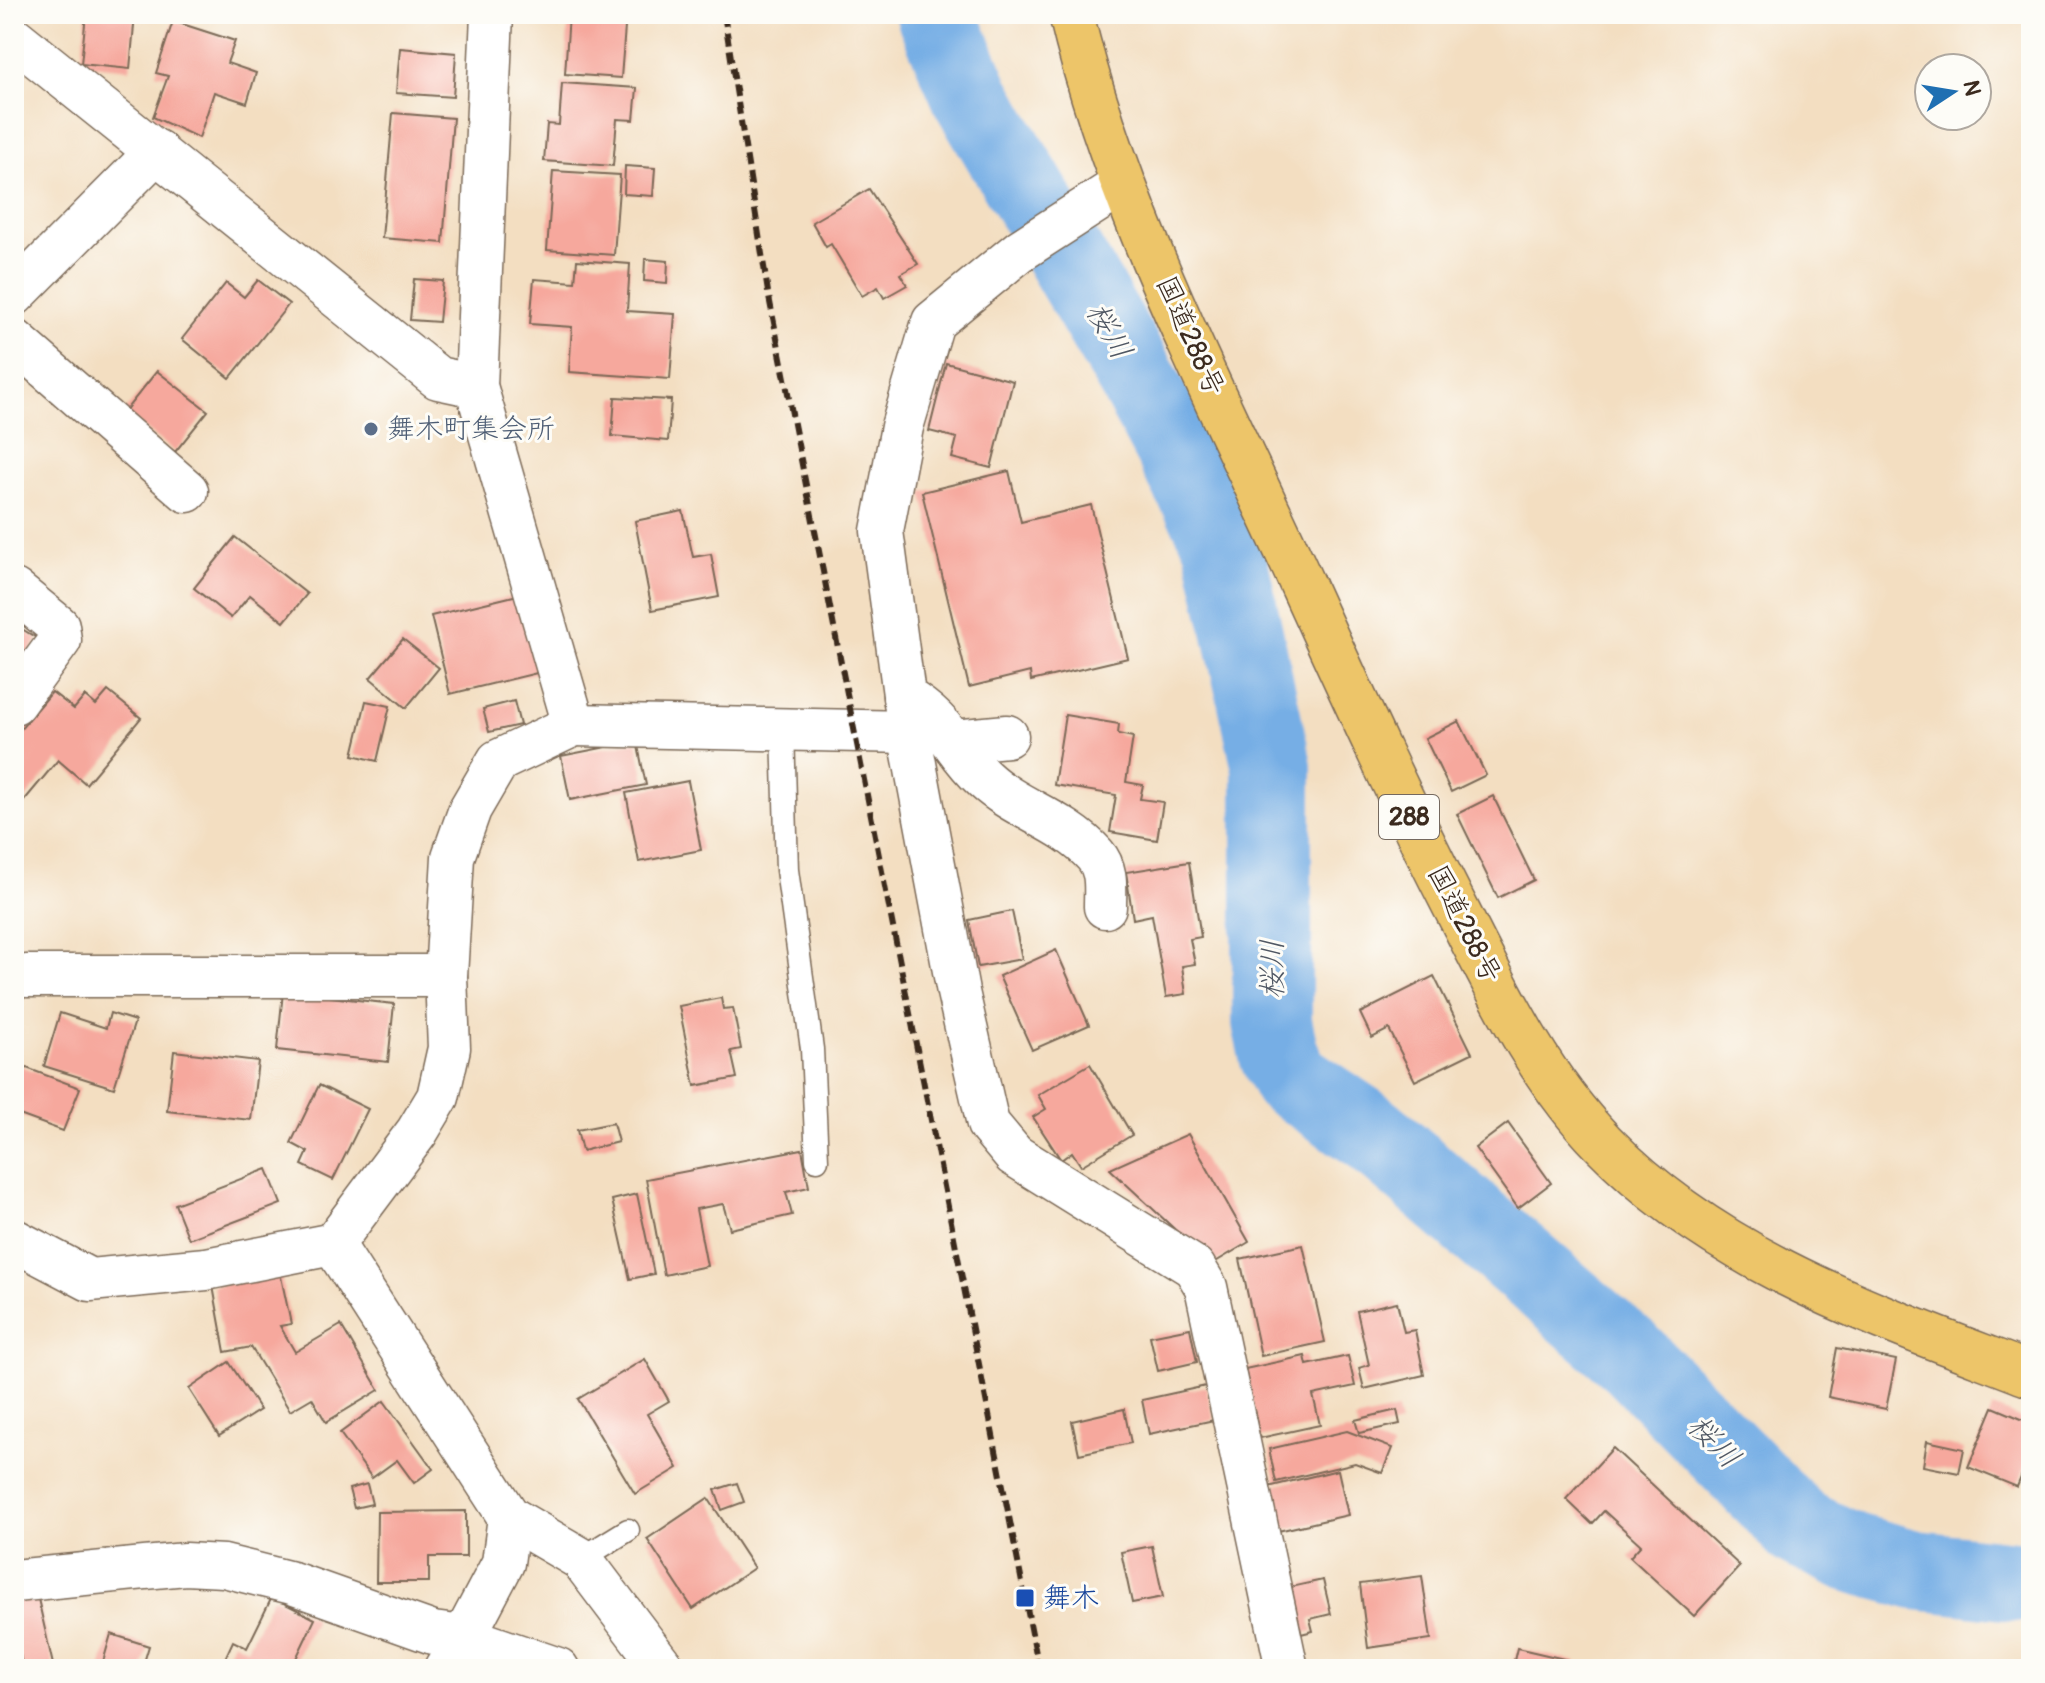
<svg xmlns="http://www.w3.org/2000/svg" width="2045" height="1683" viewBox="0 0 2045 1683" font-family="Pangolin,'Klee One',sans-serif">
  <rect width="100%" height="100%" fill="#fdfcf7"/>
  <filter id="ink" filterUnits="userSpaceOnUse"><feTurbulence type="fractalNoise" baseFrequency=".0125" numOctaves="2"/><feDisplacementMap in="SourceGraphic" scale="16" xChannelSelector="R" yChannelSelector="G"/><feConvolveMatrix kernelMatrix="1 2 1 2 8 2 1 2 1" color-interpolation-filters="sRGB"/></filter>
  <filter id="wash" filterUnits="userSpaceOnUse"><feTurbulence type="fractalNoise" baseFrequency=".006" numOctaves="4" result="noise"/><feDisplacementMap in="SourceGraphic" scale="32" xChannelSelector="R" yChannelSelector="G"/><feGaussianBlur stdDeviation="1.8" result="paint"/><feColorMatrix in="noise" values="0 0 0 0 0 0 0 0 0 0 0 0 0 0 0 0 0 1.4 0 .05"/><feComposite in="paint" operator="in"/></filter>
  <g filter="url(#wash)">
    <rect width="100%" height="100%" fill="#f3dec1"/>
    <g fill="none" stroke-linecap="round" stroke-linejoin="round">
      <!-- river -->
      <polyline stroke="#76aee5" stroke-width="80" points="936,14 972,97 1139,382 1223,541 1272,767 1272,1022 1279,1055 1291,1079 1373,1134 1633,1359 1799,1528 1853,1553 1916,1570 2031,1583"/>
    </g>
    <g id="blocks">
      <!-- building -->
      <g fill="#f6a89d">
        <polygon points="86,14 135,14 130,69 81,64"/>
        <polygon points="569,14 626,14 621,78 565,74"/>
        <polygon points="173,21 235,41 227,63 256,73 247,103 214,92 199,138 153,117 168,76 156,73"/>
        <polygon points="400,48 456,53 453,97 396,93"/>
        <polygon points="562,83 637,88 634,120 617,119 613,166 544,161 547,124 559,125"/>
        <polygon points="393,113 453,118 443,243 382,238"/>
        <polygon points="625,166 655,168 653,196 624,194"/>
        <polygon points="553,171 620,175 614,255 547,250"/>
        <polygon points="869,189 918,264 900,274 907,285 884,298 878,287 862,296 831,244 826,247 812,222"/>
        <polygon points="645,259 668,261 667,283 644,281"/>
        <polygon points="577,260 630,264 627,311 675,314 670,379 569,372 572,327 530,324 534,279 575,282"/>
        <polygon points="414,279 443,281 439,322 410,320"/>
        <polygon points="258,280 289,304 230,378 182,339 226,283 244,297"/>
        <polygon points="946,363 1013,381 991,468 952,458 957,438 929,431"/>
        <polygon points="157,371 208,411 175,452 124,412"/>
        <polygon points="615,397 671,400 668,441 612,436"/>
        <polygon points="1009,471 1021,522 1091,505 1128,658 1031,681 1030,672 969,687 922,492"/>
        <polygon points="683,511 693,557 711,554 719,597 652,610 635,521"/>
        <polygon points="235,537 307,594 284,622 250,595 231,618 194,588"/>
        <polygon points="518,595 537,673 450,694 431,616"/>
        <polygon points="14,624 38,639 14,675"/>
        <polygon points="403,639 439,668 406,708 370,678"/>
        <polygon points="108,691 141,718 86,784 58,760 23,802 14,794 14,737 52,692 74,709 85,696 96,705"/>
        <polygon points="366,701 390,706 377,761 353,755"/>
        <polygon points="514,701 520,725 489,732 483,709"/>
        <polygon points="1065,715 1119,724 1118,734 1133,737 1126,782 1143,785 1140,799 1163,802 1157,840 1110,832 1116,795 1054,785"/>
        <polygon points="1459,721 1486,775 1451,792 1425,738"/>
        <polygon points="637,741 646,785 570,800 561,756"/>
        <polygon points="688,781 701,850 639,862 626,793"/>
        <polygon points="1493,796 1534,880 1498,898 1457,814"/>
        <polygon points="1189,862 1201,937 1190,939 1195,964 1182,966 1186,994 1166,997 1152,915 1133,919 1126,872"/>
        <polygon points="1012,911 1022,959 978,967 969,920"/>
        <polygon points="1056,950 1089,1025 1032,1050 999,976"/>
        <polygon points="1434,976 1472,1053 1415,1081 1389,1029 1372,1038 1360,1013"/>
        <polygon points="283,992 394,1004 388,1062 277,1050"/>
        <polygon points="721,998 723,1009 733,1008 741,1049 731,1051 737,1078 695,1086 679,1006"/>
        <polygon points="60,1013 106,1028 110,1013 135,1021 114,1088 44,1066"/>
        <polygon points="174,1051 258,1061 251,1120 167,1111"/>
        <polygon points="16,1064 80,1088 63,1131 14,1113"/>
        <polygon points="1090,1064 1132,1135 1081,1166 1072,1152 1061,1160 1033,1117 1046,1109 1038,1095"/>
        <polygon points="319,1085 368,1109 333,1180 302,1165 308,1152 291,1143"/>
        <polygon points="613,1123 618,1142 582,1151 577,1130"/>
        <polygon points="1508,1123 1551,1183 1518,1208 1475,1148"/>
        <polygon points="1188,1134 1249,1242 1212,1264 1110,1169"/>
        <polygon points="802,1149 809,1187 786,1192 792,1215 730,1229 723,1204 696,1209 707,1266 664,1275 646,1179"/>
        <polygon points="267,1169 281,1204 189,1239 175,1204"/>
        <polygon points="637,1194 654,1274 630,1279 612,1200"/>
        <polygon points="1303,1245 1325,1342 1261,1356 1240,1259"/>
        <polygon points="280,1272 291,1324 280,1326 295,1352 341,1325 379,1390 326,1422 312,1398 290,1411 251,1347 225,1352 213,1286"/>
        <polygon points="1397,1302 1404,1332 1415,1330 1424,1375 1364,1389 1359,1368 1369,1365 1357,1311"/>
        <polygon points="1190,1328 1197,1362 1158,1371 1150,1336"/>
        <polygon points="1837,1348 1896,1360 1886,1409 1828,1397"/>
        <polygon points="1305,1356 1307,1365 1348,1356 1355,1386 1313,1395 1320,1425 1260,1438 1245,1369"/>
        <polygon points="645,1359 669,1401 647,1414 678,1468 635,1494 578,1399"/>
        <polygon points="229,1362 260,1410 219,1436 189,1389"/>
        <polygon points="1206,1386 1214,1420 1149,1434 1142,1400"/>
        <polygon points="384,1401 433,1469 414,1483 397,1460 372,1478 340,1433"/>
        <polygon points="1993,1407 2031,1423 2031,1453 2017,1487 1968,1467"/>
        <polygon points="1124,1409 1131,1443 1079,1454 1072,1421"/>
        <polygon points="1397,1410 1400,1424 1359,1433 1355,1420"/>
        <polygon points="1347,1431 1392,1448 1382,1473 1355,1463 1276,1482 1269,1449"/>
        <polygon points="1927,1441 1964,1449 1959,1473 1923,1466"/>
        <polygon points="1613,1448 1740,1566 1694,1616 1630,1557 1641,1545 1604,1511 1592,1524 1566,1499"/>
        <polygon points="1338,1470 1348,1515 1278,1531 1268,1487"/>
        <polygon points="737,1483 744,1502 722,1510 715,1490"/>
        <polygon points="367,1484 372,1504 354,1508 349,1489"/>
        <polygon points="708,1498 754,1568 693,1609 647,1539"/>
        <polygon points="466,1511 466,1557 429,1557 429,1582 376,1582 377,1512"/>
        <polygon points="1152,1546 1163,1597 1132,1603 1121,1552"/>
        <polygon points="1422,1576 1431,1639 1368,1648 1360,1584"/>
        <polygon points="1323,1580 1331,1614 1310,1619 1313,1631 1301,1634 1291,1587"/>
        <polygon points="36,1590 54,1669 23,1669 14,1625 14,1595"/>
        <polygon points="272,1597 315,1619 291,1669 221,1667 233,1641 247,1648"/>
        <polygon points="111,1634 149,1646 142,1669 101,1669"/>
        <polygon points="1517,1648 1577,1662 1575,1669 1512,1669"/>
      </g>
    </g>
  </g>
  <g filter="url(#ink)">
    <use href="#blocks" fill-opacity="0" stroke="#7b6957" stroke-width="2"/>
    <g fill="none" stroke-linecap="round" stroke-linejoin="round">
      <!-- lane casing -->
      <g stroke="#7b6957" stroke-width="25">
        <g id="lane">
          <polyline points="783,729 787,870 812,1049 817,1160"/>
          <polyline points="581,1559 628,1530"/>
        </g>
      </g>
      <!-- street casing -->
      <g stroke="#7b6957" stroke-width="45">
        <g id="street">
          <polyline points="14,38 438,378 476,386"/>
          <polyline points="1122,185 1021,250 933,322 902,427 882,531 909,732 958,992 988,1124 1014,1155 1194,1267 1206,1287 1287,1669"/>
          <polyline points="14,295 157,151"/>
          <polyline points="14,340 187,491"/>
          <polyline points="14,590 58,626 60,640 14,703"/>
          <path d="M904,697C950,723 950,748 984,779C1017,810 1064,820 1095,855C1108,870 1105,888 1105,907"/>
          <polyline points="574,725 909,732"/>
          <polyline points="954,741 1007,736"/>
          <polyline points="26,976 446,976"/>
          <polyline points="14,1240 90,1280 206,1269 333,1244"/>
          <polyline points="509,1517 581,1559 664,1669"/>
          <polyline points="14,1581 185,1564 224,1566 292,1583 433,1633 464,1637 503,1563 509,1517 333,1244 417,1132 438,1097 449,1048 446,976 453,857 470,809 498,761 574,725 476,386 492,14"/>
          <polyline points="445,1669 464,1637 558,1669"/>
        </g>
      </g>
      <!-- highway casing -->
      <g stroke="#7b6957" stroke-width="47">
        <path id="highway" d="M1071,14C1118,213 1217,397 1301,582C1353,696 1405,810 1463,922C1503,1001 1541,1079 1603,1143C1719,1263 1879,1316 2031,1375"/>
      </g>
      <!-- lane -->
      <use href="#lane" stroke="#fff" stroke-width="22"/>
      <!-- street -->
      <use href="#street" stroke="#fff" stroke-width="42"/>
      <!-- highway -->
      <use href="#highway" stroke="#edc569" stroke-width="44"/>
      <!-- rail -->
      <polyline stroke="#3b2a1e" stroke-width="6" stroke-dasharray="12 6" stroke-linecap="butt" points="724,14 768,292 1039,1669"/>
    </g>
  </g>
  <!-- markers -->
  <circle fill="#5c6f8a" stroke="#fdfcf7" stroke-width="3" cx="371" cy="429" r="8"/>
  <rect fill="#1a4fb4" stroke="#fdfcf7" stroke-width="3" x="1015" y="1588" width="20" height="20" rx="4"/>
  <g text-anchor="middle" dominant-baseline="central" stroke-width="6" stroke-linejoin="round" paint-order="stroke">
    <!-- shield labels -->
    <rect fill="#fdfcf7" stroke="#75695f" stroke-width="2" x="1379" y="795" width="60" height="44" rx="6"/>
    <g font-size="26" font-weight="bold" fill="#3b2a1e">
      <text x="1409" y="817">288</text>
    </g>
    <!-- street labels -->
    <g font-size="28" fill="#3b2a1e" stroke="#fdfcf7">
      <text transform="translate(1190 336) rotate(66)">国道288号</text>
      <text transform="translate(1464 924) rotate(63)">国道288号</text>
    </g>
    <!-- service labels -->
    <g font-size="28" fill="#4e5e75" stroke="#fdfcf7" text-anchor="start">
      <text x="387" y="429">舞木町集会所</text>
    </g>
    <!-- transit labels -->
    <g font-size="28" fill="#164399" stroke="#fdfcf7" text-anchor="start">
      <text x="1043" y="1598">舞木</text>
    </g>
    <!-- water labels -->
    <g font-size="30" font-style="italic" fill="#505864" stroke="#fdfcf7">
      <text transform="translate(1109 331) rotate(60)">桜川</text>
      <text transform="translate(1272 969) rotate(-90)">桜川</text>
      <text transform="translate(1714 1442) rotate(46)">桜川</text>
    </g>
  </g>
  <!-- margin -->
  <rect width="2045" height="1683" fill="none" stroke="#fdfcf7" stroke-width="48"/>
  <!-- north arrow -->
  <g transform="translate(1953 92) rotate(78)"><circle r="38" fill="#fdfcf7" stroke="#afa8a0" stroke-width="2"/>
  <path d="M0-6L14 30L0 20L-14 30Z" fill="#1f6fb2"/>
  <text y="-12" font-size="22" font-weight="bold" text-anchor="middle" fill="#3b2a1e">N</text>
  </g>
</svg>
